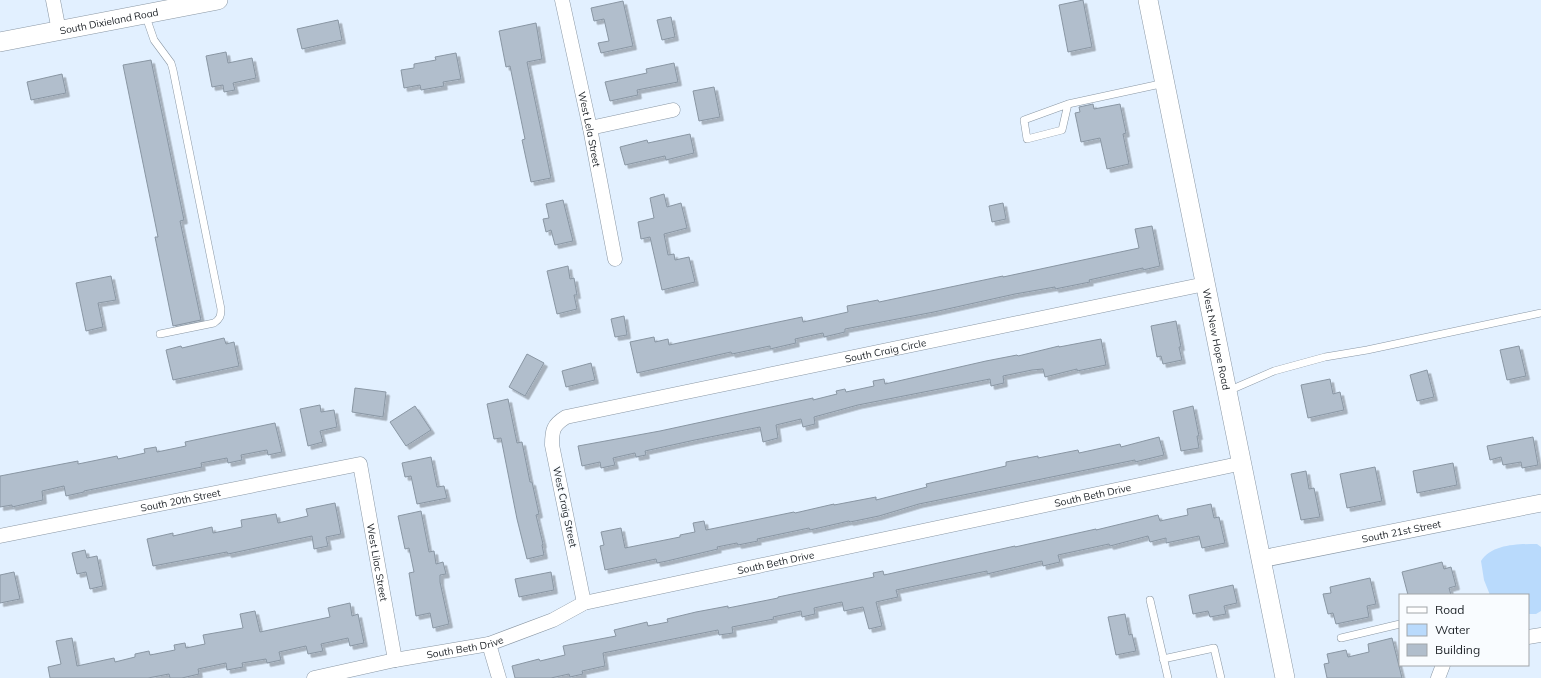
<svg xmlns="http://www.w3.org/2000/svg" width="1541" height="678" viewBox="0 0 1541 678" font-family="Mulish,sans-serif">
  <defs>
    <filter id="shadow"><feDropShadow dx="3.5" dy="3.5" stdDeviation="0" flood-color="#0004"/></filter>
  </defs>
  <rect width="100%" height="100%" fill="#e2f0ff"/>
  <!-- water -->
  <path fill="#b9dafc" d="M1537,544L1541,547V611L1536,614H1528V595H1490L1484,580L1481,561C1492,544 1518,544 1537,544Z"/>
  <!-- building -->
  <g fill="#b1becc" stroke="#8996a3" filter="url(#shadow)">
    <polygon points="1083,0 1092,47 1068,52 1059,5"/>
    <polygon points="623,1 633,46 601,53 598,43 609,41 604,19 594,21 591,8"/>
    <polygon points="671,17 675,37 662,40 657,20"/>
    <polygon points="338,20 342,40 302,49 297,29"/>
    <polygon points="536,23 542,59 527,62 551,178 531,182 522,140 525,139 510,66 506,67 499,31"/>
    <polygon points="226,52 228,63 252,58 256,78 233,83 235,90 224,92 223,85 212,87 206,56"/>
    <polygon points="456,53 461,79 443,82 444,86 421,90 420,85 404,88 401,70 414,68 414,64 436,60 435,57"/>
    <polygon points="151,60 184,220 180,221 201,320 173,326 155,237 158,237 123,65"/>
    <polygon points="674,63 678,82 637,90 638,95 610,101 605,82 647,73 646,69"/>
    <polygon points="62,74 66,93 31,100 27,82"/>
    <polygon points="714,87 720,117 699,121 693,91"/>
    <polygon points="1093,104 1094,109 1120,104 1126,133 1123,134 1129,164 1107,169 1100,138 1081,142 1075,113 1080,112 1079,107"/>
    <polygon points="690,134 694,153 666,160 665,156 625,165 620,147 647,140 648,143"/>
    <polygon points="664,194 667,207 681,203 687,228 664,234 668,255 674,254 675,260 689,257 695,282 662,290 650,237 641,239 638,222 654,218 650,198"/>
    <polygon points="563,200 573,241 555,245 551,230 546,232 543,219 549,218 546,204"/>
    <polygon points="1003,203 1006,219 992,222 989,206"/>
    <polygon points="1152,226 1160,266 1143,270 1143,268 1089,280 1090,282 1055,289 1055,287 1015,294 934,312 845,329 845,332 824,337 823,333 795,339 796,343 770,349 770,346 732,354 731,352 637,373 630,342 654,337 655,342 668,339 669,345 802,317 803,322 848,312 847,306 878,300 879,302 1003,276 1003,277 1139,248 1135,229"/>
    <polygon points="568,266 570,279 574,278 577,295 574,295 577,309 557,314 547,271"/>
    <polygon points="111,276 116,300 98,303 103,327 86,331 76,283"/>
    <polygon points="624,316 627,335 615,337 611,319"/>
    <polygon points="1176,321 1181,347 1179,347 1182,360 1163,364 1161,356 1157,357 1151,326"/>
    <polygon points="224,338 226,344 234,342 239,366 173,380 166,350 181,346 182,348"/>
    <polygon points="1101,339 1106,365 1077,371 1077,369 1045,377 1043,369 1032,370 1003,376 1004,383 991,386 990,379 858,405 814,417 815,424 803,427 801,419 776,425 778,438 763,442 760,427 695,440 645,451 646,455 636,457 635,453 613,458 615,465 601,468 600,462 582,466 578,446 660,431 813,398 813,400 837,394 836,391 845,389 846,392 874,386 873,381 884,379 885,384 986,361 1017,355 1018,356 1059,346 1059,347"/>
    <polygon points="1519,346 1526,376 1507,380 1500,350"/>
    <polygon points="527,354 544,363 525,396 509,387"/>
    <polygon points="591,363 595,380 566,387 562,371"/>
    <polygon points="1427,370 1434,397 1417,401 1410,375"/>
    <polygon points="1330,379 1333,394 1340,392 1344,410 1308,418 1301,385"/>
    <polygon points="355,388 386,392 383,417 352,412"/>
    <polygon points="508,399 517,443 522,442 530,482 532,482 539,514 536,515 543,544 542,545 544,555 527,559 517,519 501,438 494,439 487,404"/>
    <polygon points="320,405 321,412 334,410 337,427 320,431 323,442 308,446 300,409"/>
    <polygon points="415,406 431,430 406,446 390,422"/>
    <polygon points="1193,406 1199,436 1197,436 1199,448 1181,451 1173,411"/>
    <polygon points="275,423 282,452 268,455 267,450 241,455 242,460 228,463 227,458 201,463 202,467 84,491 84,492 66,496 64,486 42,491 43,500 12,507 12,505 0,507 0,476 78,461 78,464 117,456 118,459 145,453 144,449 156,447 157,452 186,446 185,442"/>
    <polygon points="1159,437 1164,455 1135,462 1135,460 919,504 879,516 850,522 849,521 810,530 809,528 757,539 758,541 738,545 737,543 717,547 718,549 667,561 657,563 656,559 605,570 600,546 604,545 601,532 621,528 625,548 680,537 680,535 695,532 693,523 704,521 706,530 794,512 795,513 834,504 834,505 876,497 876,500 927,487 926,484 1006,466 1006,462 1038,456 1038,458 1078,450 1079,453 1120,444 1121,447"/>
    <polygon points="1533,437 1538,465 1522,468 1521,462 1503,465 1501,457 1490,460 1487,446"/>
    <polygon points="431,457 437,487 444,486 447,498 417,504 411,476 405,477 402,463"/>
    <polygon points="1453,463 1457,485 1417,493 1413,471"/>
    <polygon points="1375,467 1382,501 1347,508 1340,474"/>
    <polygon points="1306,471 1309,489 1314,488 1320,517 1301,520 1291,474"/>
    <polygon points="335,503 341,534 326,537 328,546 314,549 312,536 228,554 227,552 153,566 147,539 173,533 173,536 212,527 213,533 242,527 241,520 276,514 278,523 308,516 306,509"/>
    <polygon points="1211,504 1214,518 1219,517 1225,543 1202,548 1199,536 1166,543 1166,538 1150,542 1148,536 1110,546 1109,544 1058,555 1060,562 1043,566 1042,561 987,574 987,571 896,590 898,597 876,602 882,626 869,629 863,607 844,611 842,602 814,608 815,614 802,617 801,611 773,617 774,619 732,627 733,633 719,635 718,630 603,653 605,666 582,671 583,674 570,677 569,674 551,678 515,678 512,666 539,659 540,661 565,655 563,646 616,636 614,630 647,622 648,626 668,622 667,619 696,612 728,606 728,608 778,598 778,597 874,577 873,573 883,571 884,575 1015,546 1015,547 1096,529 1096,530 1158,515 1160,521 1188,515 1187,509"/>
    <polygon points="421,511 429,552 434,551 436,564 443,562 446,574 440,575 440,582 449,624 433,628 430,613 416,616 409,573 414,572 409,548 405,549 398,516"/>
    <polygon points="85,550 87,558 97,556 103,586 90,589 86,572 77,574 72,553"/>
    <polygon points="1442,562 1444,569 1451,567 1456,586 1449,588 1451,595 1408,595 1402,572"/>
    <polygon points="14,572 20,599 0,603 0,575"/>
    <polygon points="551,572 554,590 519,597 515,579"/>
    <polygon points="1370,578 1376,604 1367,606 1369,617 1336,624 1333,613 1328,614 1323,594 1331,593 1330,587"/>
    <polygon points="1233,585 1237,603 1224,606 1226,614 1210,617 1208,611 1193,614 1189,595"/>
    <polygon points="350,603 352,616 358,614 364,643 350,646 348,638 321,644 323,651 308,654 306,646 279,652 281,660 267,663 266,659 242,663 243,667 227,670 226,663 198,669 199,674 182,678 170,678 169,674 148,678 50,678 48,667 61,664 56,641 72,638 77,666 114,658 115,662 135,657 135,654 149,651 150,655 175,650 174,645 185,643 186,648 205,644 203,635 243,628 240,614 255,611 260,632 330,617 328,608"/>
    <polygon points="1125,614 1129,635 1132,634 1136,651 1116,655 1108,617"/>
    <polygon points="1392,638 1402,678 1327,678 1324,664 1329,663 1327,654 1346,650 1348,657 1369,652 1368,644"/>
  </g>
  <g fill="none" stroke-linecap="round" stroke-linejoin="round">
    <!-- service casing -->
    <g stroke="#8a97a4" stroke-width="8">
      <g id="service">
        <path d="M145,14L154,40L171,63L173,70L221,309C221,316 220,319 214,323L160,334"/>
        <polyline points="1068,104 1062,130 1027,139 1024,120 1068,104 1165,83"/>
        <polyline points="1228,391 1274,371 1325,357 1367,350 1541,313"/>
        <polyline points="1150,600 1168,678"/>
        <polyline points="1341,638 1400,624"/>
        <polyline points="1163,659 1214,648 1221,678"/>
      </g>
    </g>
    <!-- minor casing -->
    <g stroke="#8a97a4" stroke-width="15">
      <g id="minor">
        <polyline points="53,0 59,31"/>
        <path id="s1" d="M562,0L590,128L615,259"/>
        <polyline points="590,128 673,110"/>
        <path id="s2" d="M0,536L360,464L395,660"/>
        <path id="s3" d="M584,603L552,445C552,430 553,425 566,417L1205,284"/>
        <polyline points="1528,637 1541,635"/>
        <polyline points="489,644 499,678"/>
        <path id="s4" d="M314,678L395,660L489,644L553,620L584,603L1243,463"/>
        <polyline points="1438,678 1443,665"/>
      </g>
    </g>
    <!-- tertiary casing -->
    <g stroke="#8a97a4" stroke-width="18">
      <g id="tertiary">
        <path id="s5" d="M1261,559L1541,503"/>
      </g>
    </g>
    <!-- secondary casing -->
    <g stroke="#8a97a4" stroke-width="20">
      <g id="secondary">
        <path id="s6" d="M1148,0L1285,678"/>
        <path id="s7" d="M0,42L218,0"/>
      </g>
    </g>
    <!-- service -->
    <use href="#service" stroke="#fff" stroke-width="7"/>
    <!-- minor -->
    <use href="#minor" stroke="#fff" stroke-width="14"/>
    <!-- tertiary -->
    <use href="#tertiary" stroke="#fff" stroke-width="17"/>
    <!-- secondary -->
    <use href="#secondary" stroke="#fff" stroke-width="19"/>
  </g>
  <g text-anchor="middle" dominant-baseline="central" stroke-width="3.5" stroke-linejoin="round" paint-order="stroke">
    <!-- street labels -->
    <g font-size="10" fill="#1d2227" stroke="#f9fcff">
      <text stroke="none"><textPath href="#s7" startOffset="111">South Dixieland Road</textPath></text>
      <text stroke="none"><textPath href="#s1" startOffset="132">West Lela Street</textPath></text>
      <text stroke="none"><textPath href="#s6" startOffset="346">West New Hope Road</textPath></text>
      <text stroke="none"><textPath href="#s3" startOffset="521">South Craig Circle</textPath></text>
      <text stroke="none"><textPath href="#s4" startOffset="802">South Beth Drive</textPath></text>
      <text stroke="none"><textPath href="#s2" startOffset="184">South 20th Street</textPath></text>
      <text transform="translate(565 507) rotate(78)">West Craig Street</text>
      <text stroke="none"><textPath href="#s5" startOffset="143">South 21st Street</textPath></text>
      <text stroke="none"><textPath href="#s2" startOffset="467">West Lilac Street</textPath></text>
      <text stroke="none"><textPath href="#s4" startOffset="478">South Beth Drive</textPath></text>
      <text stroke="none"><textPath href="#s4" startOffset="154">South Beth Drive</textPath></text>
    </g>
  </g>
  <!-- legend -->
  <rect x="1399" y="594" width="130" height="72" fill="#f9fcff" stroke="#a1a5a9"/>
  <rect x="1407" y="607" width="20" height="6" fill="#ffffff" stroke="#a1a5a9"/>
  <text x="1435" y="614" font-size="12" fill="#1d2227">Road</text>
  <rect x="1407" y="624" width="20" height="12" fill="#b9dafc" stroke="#a1a5a9"/>
  <text x="1435" y="634" font-size="12" fill="#1d2227">Water</text>
  <rect x="1407" y="644" width="20" height="12" fill="#b1becc" stroke="#a1a5a9"/>
  <text x="1435" y="654" font-size="12" fill="#1d2227">Building</text>
</svg>
